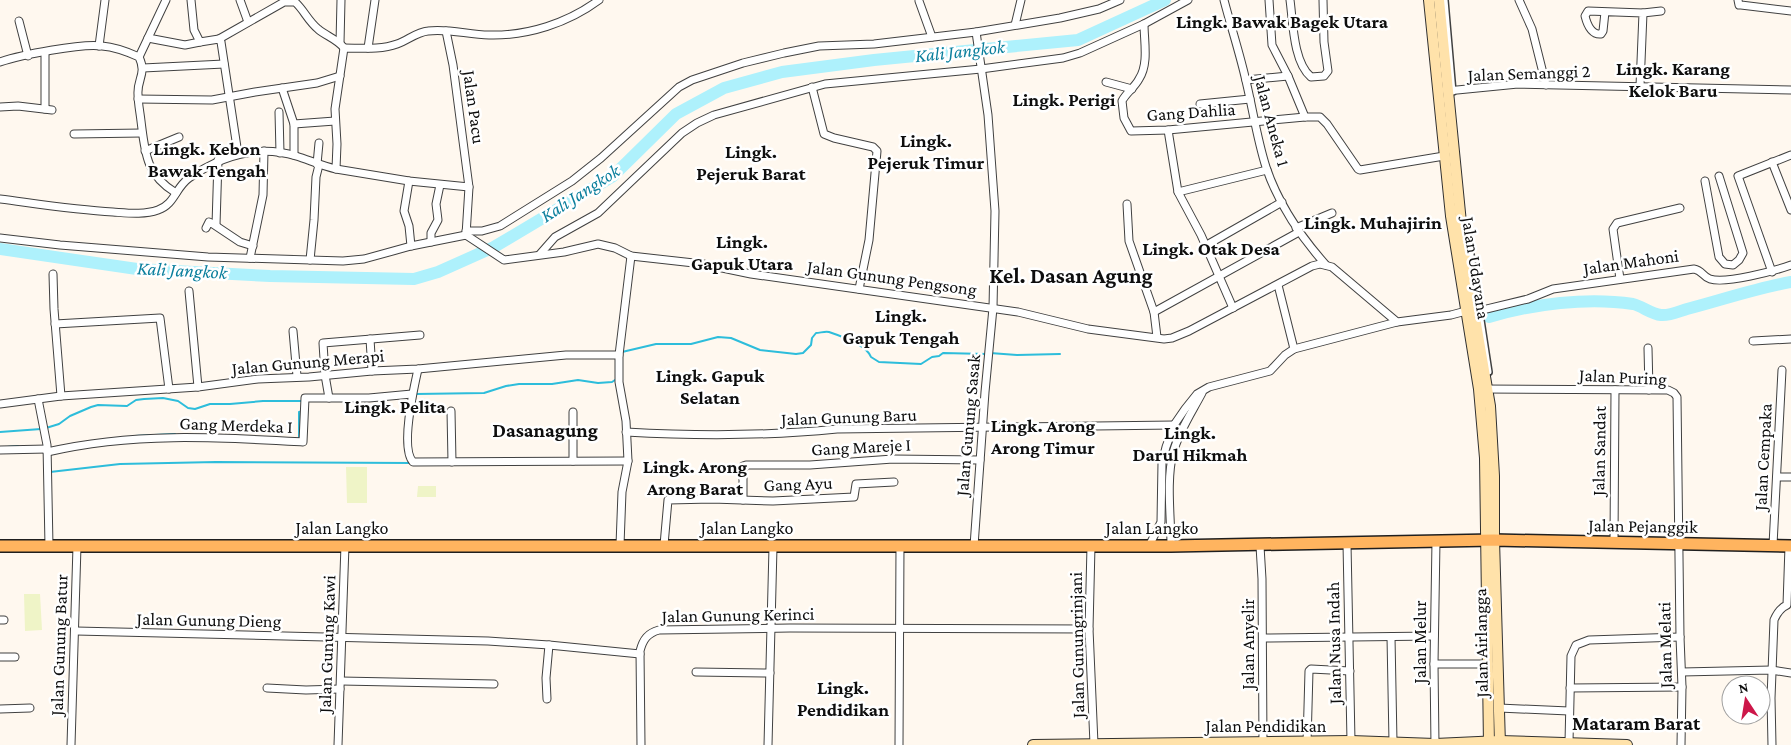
<svg xmlns="http://www.w3.org/2000/svg" width="1791" height="745" viewBox="0 0 1791 745" font-family="'Crimson Pro',serif">
  <rect width="100%" height="100%" fill="#fff8ef"/>
  <!-- pitch -->
  <g fill="#eff4c7">
    <polygon points="346,467 367,467 367,503 347,503"/>
    <polygon points="418,486 436,486 436,497 417,497"/>
    <polygon points="24,594 40,594 42,630 25,631"/>
  </g>
  <g fill="none" stroke-linecap="round" stroke-linejoin="round">
    <!-- stream -->
    <g stroke="#2dbddb" stroke-width="2">
      <path d="M622,352L656,344H691L718,337L731,338L760,350L796,354L803,353L811,345L812,338L816,333C820,333 825,331 829,332C841,336 867,345 871,357L879,362L921,364L932,357L939,356L943,353L986,354"/>
      <polyline points="990,353 1017,355 1060,354"/>
      <polyline points="416,394 484,393 506,386 519,384 552,384 578,380 598,383 612,382 618,378"/>
      <polyline points="46,428 59,424 70,416 91,407 98,405 127,406 136,400 144,399 163,398 178,401 188,408 195,409 210,404 230,404 263,401 302,401"/>
      <polyline points="0,432 41,429"/>
      <polyline points="135,436 175,434"/>
      <polyline points="299,440 299,412 303,411"/>
      <polyline points="7,447 18,446"/>
      <polyline points="50,472 120,464 216,462 412,463"/>
    </g>
    <!-- river -->
    <g stroke="#aef1fc" stroke-width="12">
      <polyline points="0,249 137,269 270,276 414,279 438,272 494,247 613,176 676,114 724,88 782,72 874,60 1078,40 1165,0"/>
      <path d="M1489,317C1533,304 1587,297 1633,304C1642,306 1651,314 1661,315C1669,316 1680,311 1687,309C1722,300 1756,288 1791,282"/>
    </g>
    <!-- pedestrian casing -->
    <g stroke="#414141" stroke-width="8">
      <g id="pedestrian">
        <polyline points="1445,0 1453,92"/>
        <polyline points="1466,222 1489,372"/>
      </g>
    </g>
    <!-- minor casing -->
    <g stroke="#414141" stroke-width="9">
      <g id="minor">
        <polyline points="166,0 148,38 185,45 200,42"/>
        <polyline points="191,0 194,30 200,42 219,39 221,42 238,154"/>
        <polyline points="240,0 248,22"/>
        <path d="M1224,0C1231,27 1240,54 1246,81C1253,110 1257,139 1266,167C1278,203 1301,237 1326,265"/>
        <polyline points="1269,0 1272,45 1288,76 1305,117 1320,117 1327,124 1358,169 1360,170 1444,156"/>
        <path d="M1290,0C1293,21 1293,62 1311,77L1324,76L1328,71L1324,42L1323,0"/>
        <polyline points="1519,0 1532,29 1546,85"/>
        <polyline points="1738,0 1739,5 1741,5 1791,11"/>
        <polyline points="919,1 932,37"/>
        <path d="M1605,12L1603,31L1601,34C1591,35 1587,24 1585,16L1588,11L1643,13L1640,86"/>
        <polyline points="1643,13 1661,11"/>
        <polyline points="19,21 28,56"/>
        <path d="M1144,24C1144,41 1149,64 1139,79C1135,87 1126,93 1122,101L1124,118L1131,131L1168,130L1305,117"/>
        <polyline points="1015,25 1021,0"/>
        <polyline points="446,31 453,65 469,187 466,235"/>
        <path d="M219,39L284,2H295C304,10 308,21 318,29C326,36 337,39 344,48"/>
        <polyline points="340,43 341,0"/>
        <polyline points="99,46 105,0"/>
        <polyline points="368,48 375,0"/>
        <polyline points="45,52 45,109"/>
        <polyline points="139,57 148,38"/>
        <path d="M0,62C20,55 82,43 102,46C115,47 128,52 139,57C147,74 137,79 138,94C138,103 140,112 141,121C145,153 146,175 176,193"/>
        <polyline points="143,68 224,64"/>
        <polyline points="1246,80 1288,76"/>
        <polyline points="1106,82 1132,89"/>
        <polyline points="812,87 824,134 834,138 873,147 877,151 869,240 859,289"/>
        <polyline points="282,88 294,124 294,155"/>
        <polyline points="1447,91 1518,84 1791,90"/>
        <polyline points="138,99 212,100 255,92 317,83 340,76"/>
        <polyline points="1200,104 1250,99"/>
        <polyline points="0,107 18,106 52,110"/>
        <polyline points="279,112 280,153"/>
        <polyline points="294,124 335,121"/>
        <polyline points="1168,130 1178,192 1201,235 1233,308"/>
        <polyline points="74,134 142,133"/>
        <polyline points="145,151 179,137"/>
        <polyline points="1772,162 1791,210"/>
        <polyline points="317,164 319,143"/>
        <polyline points="336,169 409,181 469,187"/>
        <polyline points="409,181 404,211 409,226 411,246"/>
        <polyline points="1705,181 1719,257 1725,264 1733,265 1739,260 1743,253 1719,176"/>
        <polyline points="1178,192 1267,170"/>
        <path d="M0,199C38,204 75,210 113,212C128,213 144,215 158,210C175,204 175,188 189,178C221,156 257,144 296,156C309,160 322,166 336,169L337,144L335,109L344,48C361,48 381,50 397,44C408,40 417,32 428,31C448,28 469,35 489,35C528,36 568,23 599,0"/>
        <polyline points="1127,204 1129,241 1154,312 1157,337"/>
        <polyline points="216,225 218,160"/>
        <polyline points="206,228 209,222 213,224 240,242 253,246"/>
        <polyline points="1296,228 1332,213"/>
        <polyline points="466,231 482,231 500,226 572,181 601,158 679,87 692,80 743,63 784,53 819,46 874,44 976,32 1060,18 1099,9 1120,0"/>
        <polyline points="466,235 504,260 564,252 598,244 615,248 631,256 703,264 751,274 1018,312 1088,329 1164,339 1172,338 1189,331 1312,266 1320,264 1332,267 1397,322 1451,315 1466,311"/>
        <polyline points="0,238 60,245 208,257 343,261 364,259 411,246 466,235"/>
        <polyline points="431,242 431,233 438,220 436,204 440,185"/>
        <polyline points="1205,246 1282,202"/>
        <polyline points="540,254 555,237 598,213 682,133 697,123 714,115 825,84 981,69 1063,58 1080,53 1144,24 1188,0"/>
        <polyline points="250,258 263,195 264,151"/>
        <polyline points="310,260 314,220 316,177 319,165"/>
        <polyline points="1772,272 1738,176 1791,155"/>
        <polyline points="53,274 54,309 61,396"/>
        <polyline points="1620,279 1613,229 1617,223 1680,208"/>
        <polyline points="1278,285 1294,349"/>
        <polyline points="189,291 198,387"/>
        <polyline points="1154,312 1299,232"/>
        <path d="M1474,312L1528,299L1553,289L1694,269C1702,270 1703,277 1710,279C1726,284 1774,271 1791,265"/>
        <polyline points="55,324 160,318 169,389"/>
        <polyline points="293,331 297,376"/>
        <polyline points="370,339 372,371"/>
        <polyline points="1753,341 1791,339"/>
        <polyline points="1648,348 1649,390"/>
        <path d="M418,369C414,387 400,448 413,462L628,461"/>
        <polyline points="1483,389 1668,390 1674,393 1677,397 1680,637 1682,687 1681,745"/>
        <polyline points="329,398 325,375 323,343 420,335"/>
        <polyline points="38,399 47,445 49,546"/>
        <polyline points="0,404 61,396 198,387 258,379 309,377 372,371 418,369 566,355 619,355"/>
        <polyline points="451,411 452,462"/>
        <path d="M626,432C697,436 767,436 837,429L1174,425"/>
        <polyline points="0,450 47,449"/>
        <path d="M47,452C133,432 216,437 303,442L305,398H369L412,394"/>
        <polyline points="573,461 573,412"/>
        <polyline points="1777,477 1791,477"/>
        <polyline points="743,500 743,466 746,465 810,465 893,459 980,460"/>
        <polyline points="1614,542 1615,390"/>
        <polyline points="1347,544 1351,741"/>
        <polyline points="620,545 622,492 628,461 626,421 619,382 619,355 631,256"/>
        <polyline points="664,545 668,500 712,499 773,501 854,497 856,484 894,482"/>
        <polyline points="1773,545 1782,370"/>
        <polyline points="974,546 985,392 993,308 995,211 988,115 976,32"/>
        <polyline points="1091,546 1089,629 1094,744"/>
        <polyline points="1149,546 1161,522 1162,463 1166,447 1174,425 1185,409 1197,394 1209,387 1270,371 1285,355 1294,349 1397,322"/>
        <path d="M1171,546C1171,517 1166,481 1173,453C1179,431 1192,412 1202,393"/>
        <polyline points="1260,546 1262,579 1263,745"/>
        <polyline points="0,620 4,620"/>
        <polyline points="76,631 488,641 549,645 640,654"/>
        <polyline points="1391,637 1393,742"/>
        <polyline points="1263,638 1434,636"/>
        <polyline points="0,657 15,657"/>
        <polyline points="1434,664 1489,664"/>
        <polyline points="696,672 770,673"/>
        <polyline points="1682,672 1771,670 1791,673"/>
        <polyline points="341,681 494,684"/>
        <polyline points="267,688 306,690 340,689"/>
        <polyline points="1570,688 1682,687"/>
        <polyline points="547,699 546,678 549,645"/>
        <polyline points="1499,708 1569,711"/>
        <polyline points="0,709 30,708"/>
        <polyline points="1569,742 1571,656 1576,645 1589,640 1680,637"/>
        <polyline points="1307,743 1309,671 1311,669 1350,671"/>
        <polyline points="71,745 77,546"/>
        <polyline points="338,745 345,545"/>
        <path d="M641,745L640,651C643,639 648,633 659,630L790,628L1089,629"/>
        <polyline points="768,745 773,547"/>
        <polyline points="899,745 900,545"/>
        <polyline points="1435,745 1434,664 1436,541"/>
        <path d="M1772,745L1771,698L1774,620C1777,613 1780,608 1787,605L1789,546"/>
      </g>
    </g>
    <!-- secondary casing -->
    <g stroke="#303030" stroke-width="12">
      <g id="secondary">
        <polyline points="1429,0 1451,216 1479,389 1485,458 1489,745"/>
        <polyline points="1439,0 1464,253 1490,406 1494,476 1494,540 1500,745"/>
        <polyline points="1033,745 1351,741 1435,744 1500,741 1627,745"/>
      </g>
    </g>
    <!-- primary casing -->
    <g stroke="#1f1f1f" stroke-width="14">
      <polyline id="primary" points="0,546 1171,546 1494,540 1791,546"/>
    </g>
    <!-- pedestrian -->
    <use href="#pedestrian" stroke="#fff" stroke-width="5"/>
    <!-- minor -->
    <use href="#minor" stroke="#fff" stroke-width="7"/>
    <!-- secondary -->
    <use href="#secondary" stroke="#ffe2aa" stroke-width="10"/>
    <!-- primary -->
    <use href="#primary" stroke="#ffb45f" stroke-width="11"/>
  </g>
  <g text-anchor="middle" dominant-baseline="central" stroke-width="5" stroke-linejoin="round" paint-order="stroke">
    <!-- street labels -->
    <g font-size="18" fill="#0e0e0e" stroke="#fff">
      <text transform="translate(1529 73) rotate(-2)">Jalan Semanggi 2</text>
      <text transform="translate(474 107) rotate(82)">Jalan Pacu</text>
      <text transform="translate(1191 112) rotate(-4)">Gang Dahlia</text>
      <text transform="translate(1272 121) rotate(75)">Jalan Aneka 1</text>
      <text transform="translate(1631 262) rotate(-8)">Jalan Mahoni</text>
      <text transform="translate(1476 268) rotate(81)">Jalan Udayana</text>
      <text transform="translate(892 278) rotate(8)">Jalan Gunung Pengsong</text>
      <text transform="translate(308 362) rotate(-5)">Jalan Gunung Merapi</text>
      <text transform="translate(1623 377) rotate(3)">Jalan Puring</text>
      <text transform="translate(849 417) rotate(-2)">Jalan Gunung Baru</text>
      <text transform="translate(236 425) rotate(2)">Gang Merdeka I</text>
      <text transform="translate(968 425) rotate(-85)">Jalan Gunung Sasak</text>
      <text transform="translate(861 447) rotate(-3)">Gang Mareje I</text>
      <text transform="translate(1599 451) rotate(-89)">Jalan Sandat</text>
      <text transform="translate(1763 457) rotate(-87)">Jalan Cempaka</text>
      <text transform="translate(798 484) rotate(-2)">Gang Ayu</text>
      <text transform="translate(1643 526) rotate(1)">Jalan Pejanggik</text>
      <text x="342" y="528">Jalan Langko</text>
      <text x="747" y="528">Jalan Langko</text>
      <text x="1152" y="528">Jalan Langko</text>
      <text transform="translate(738 615) rotate(-1)">Jalan Gunung Kerinci</text>
      <text transform="translate(209 620) rotate(1)">Jalan Gunung Dieng</text>
      <text transform="translate(1420 642) rotate(-90)">Jalan Melur</text>
      <text transform="translate(1334 643) rotate(-91)">Jalan Nusa Indah</text>
      <text transform="translate(1481 643) rotate(-91)">Jalan Airlangga</text>
      <text transform="translate(327 644) rotate(-88)">Jalan Gunung Kawi</text>
      <text transform="translate(1248 644) rotate(-90)">Jalan Anyelir</text>
      <text transform="translate(59 645) rotate(-88)">Jalan Gunung Batur</text>
      <text transform="translate(1077 645) rotate(-91)">Jalan Gunungrinjani</text>
      <text transform="translate(1665 645) rotate(-91)">Jalan Melati</text>
      <text x="1266" y="726">Jalan Pendidikan</text>
    </g>
    <!-- neighbourhood labels -->
    <g font-size="19" font-weight="bold" fill="#0e0e0e" stroke="#fff">
      <text x="1282" y="21">Lingk. Bawak Bagek Utara</text>
      <text x="1673" y="68">Lingk. Karang<tspan x="1673" dy="22">Kelok Baru</tspan></text>
      <text x="1064" y="99">Lingk. Perigi</text>
      <text x="926" y="140">Lingk.<tspan x="926" dy="22">Pejeruk Timur</tspan></text>
      <text x="207" y="148">Lingk. Kebon<tspan x="207" dy="22">Bawak Tengah</tspan></text>
      <text x="751" y="151">Lingk.<tspan x="751" dy="22">Pejeruk Barat</tspan></text>
      <text x="1373" y="222">Lingk. Muhajirin</text>
      <text x="742" y="241">Lingk.<tspan x="742" dy="22">Gapuk Utara</tspan></text>
      <text x="1211" y="248">Lingk. Otak Desa</text>
      <text x="901" y="315">Lingk.<tspan x="901" dy="22">Gapuk Tengah</tspan></text>
      <text x="710" y="375">Lingk. Gapuk<tspan x="710" dy="22">Selatan</tspan></text>
      <text x="395" y="406">Lingk. Pelita</text>
      <text x="1043" y="425">Lingk. Arong<tspan x="1043" dy="22">Arong Timur</tspan></text>
      <text x="1190" y="432">Lingk.<tspan x="1190" dy="22">Darul Hikmah</tspan></text>
      <text x="695" y="466">Lingk. Arong<tspan x="695" dy="22">Arong Barat</tspan></text>
      <text x="843" y="687">Lingk.<tspan x="843" dy="22">Pendidikan</tspan></text>
    </g>
    <!-- water labels -->
    <g font-size="19" font-style="italic" fill="#0b7f9d" stroke="#fff">
      <text transform="translate(960 51) rotate(-6)">Kali Jangkok</text>
      <text transform="translate(580 193) rotate(-33)">Kali Jangkok</text>
      <text transform="translate(182 270) rotate(3)">Kali Jangkok</text>
    </g>
    <!-- quarter labels -->
    <g font-size="20" font-weight="bold" fill="#0e0e0e" stroke="#fff">
      <text x="545" y="430">Dasanagung</text>
      <text x="1636" y="723">Mataram Barat</text>
    </g>
    <!-- district labels -->
    <g font-size="22" font-weight="bold" fill="#0e0e0e" stroke="#fff">
      <text x="1071" y="275">Kel. Dasan Agung</text>
    </g>
  </g>
  <!-- north arrow -->
  <g transform="translate(1746 700) rotate(348)"><circle r="24" fill="#ffffff" stroke="#9f9f9f"/>
  <path d="M0-4L9 19L0 12L-9 19Z" fill="#cd1749"/>
  <text y="-8" font-size="14" font-weight="bold" text-anchor="middle" fill="#0e0e0e">N</text>
  </g>
</svg>
